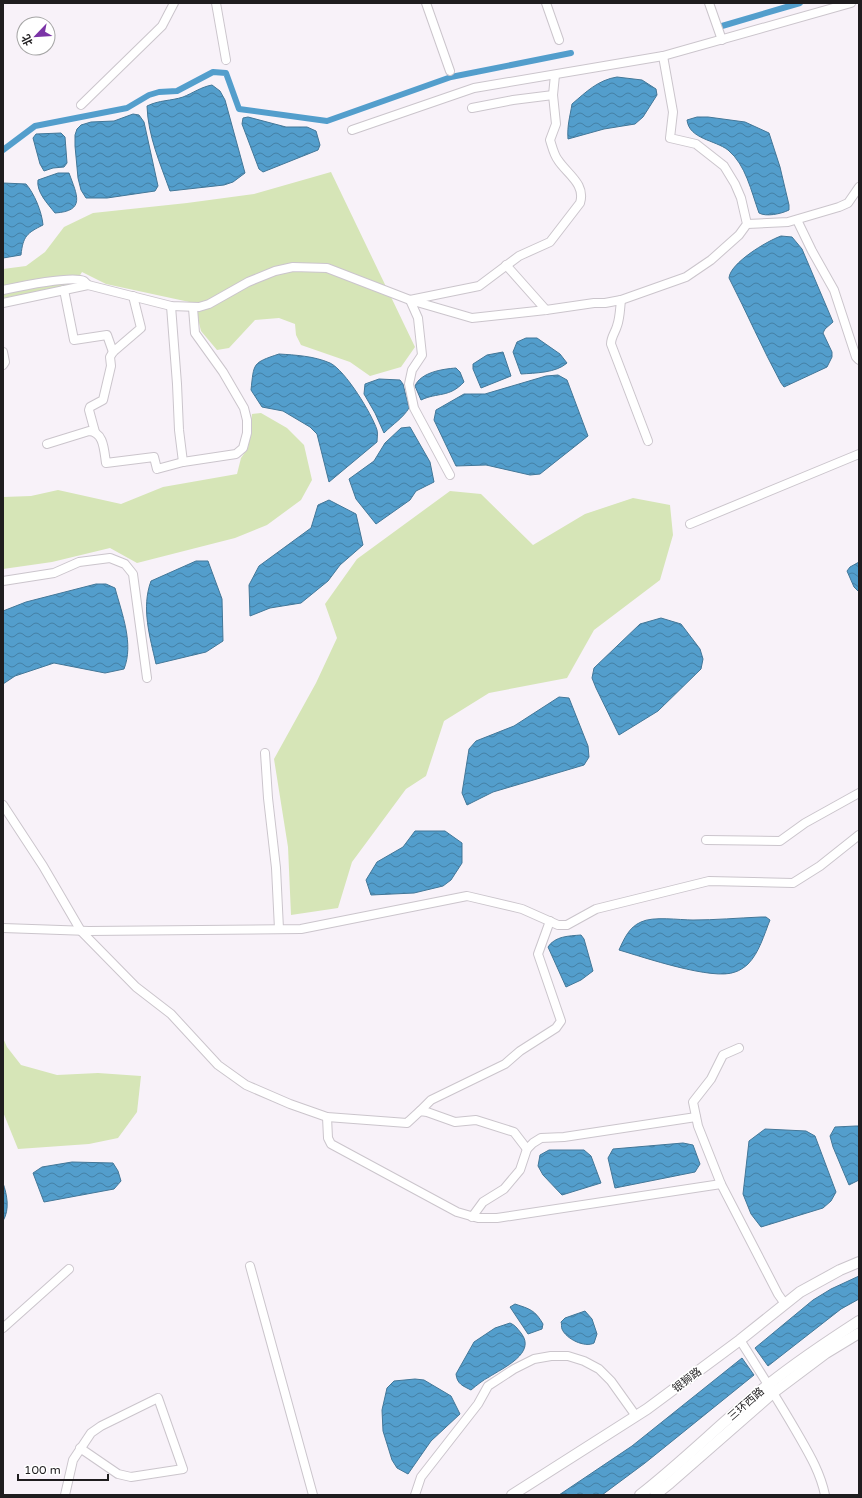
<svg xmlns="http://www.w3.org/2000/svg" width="862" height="1498" viewBox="0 0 862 1498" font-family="'Varela Round','Noto Sans SC',sans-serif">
  <defs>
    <pattern id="water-waves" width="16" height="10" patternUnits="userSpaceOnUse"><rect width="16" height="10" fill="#539ecc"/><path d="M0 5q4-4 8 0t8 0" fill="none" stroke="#4480a5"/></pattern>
  </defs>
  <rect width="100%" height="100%" fill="#f8f2f9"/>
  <!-- green -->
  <g fill="#d6e5b7">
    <polygon points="331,172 415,347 401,367 370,376 350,362 301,345 296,335 295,324 279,318 255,320 229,348 217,350 201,331 194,303 106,284 82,272 74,285 3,298 3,269 26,266 45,252 64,227 93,213 187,203 254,194"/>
    <polygon points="261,413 287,428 304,445 312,480 301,500 267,525 235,538 137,563 110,548 52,562 3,569 3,497 31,496 58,490 121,504 163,487 237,474 241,458 248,448 252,414"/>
    <polygon points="450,491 481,494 533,545 585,514 633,498 670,505 673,535 660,580 594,630 567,678 489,693 444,721 426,776 406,789 352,862 338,908 291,915 288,847 274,759 316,683 337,638 325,604 357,559"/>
    <polygon points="3,1038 7,1047 21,1065 57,1075 98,1073 141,1076 137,1112 118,1138 89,1144 18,1149 3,1112"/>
  </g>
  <!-- water -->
  <g fill="url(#water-waves)" stroke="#437798">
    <path d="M617,77L642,80L656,89L657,95L643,117L635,124L604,129L568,139C567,125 570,117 572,104C586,92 598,80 617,77Z"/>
    <path d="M212,85L220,91L225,100L245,173L233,182L224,185L170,191C160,163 148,136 147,106C159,100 171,101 183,97C193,93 201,87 212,85Z"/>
    <polygon points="133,114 139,115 144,122 158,186 155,191 107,198 86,198 81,190 78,178 75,146 75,135 77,129 81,125 91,122 114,121"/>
    <polygon points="248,117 286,127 307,127 316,131 320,145 318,150 263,172 259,169 242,124 243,118"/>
    <path d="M697,117H708L745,122L769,133L780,167L789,205V210C781,214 766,217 759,213C751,191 746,165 728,150C715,140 689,139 687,120Z"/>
    <polygon points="61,133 65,137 67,163 64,167 53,168 44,171 40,164 33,138 36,134"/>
    <path d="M58,173H69C77,195 86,211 55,213C48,204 36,192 38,180Z"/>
    <path d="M3,183L26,184C34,193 42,212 43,225C27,233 23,236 21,255L3,258Z"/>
    <path d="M781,236L792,237L802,249L833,322L825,329L823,333L832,352V357L827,367L784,387L781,383C762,348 747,313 729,278C730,263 767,241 781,236Z"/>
    <path d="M526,338H537L560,354L567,363C556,373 535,373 521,374L513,352L517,342Z"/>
    <polygon points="503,352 511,376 481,388 473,369 473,364 487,355"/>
    <path d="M279,354C295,355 314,356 330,363C345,370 372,414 377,430C378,434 377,438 377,442L329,482L317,434L310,427L283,411L262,407L251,390C254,363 252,363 279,354Z"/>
    <path d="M456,368L460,372L464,382C449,398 438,392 421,400L415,386C421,372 443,369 456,368Z"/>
    <polygon points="558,375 567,380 588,436 540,474 530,475 486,465 456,466 434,420 436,410 464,394 485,394 546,376"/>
    <path d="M379,379L400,380L403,384L409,408C403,418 393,424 384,433L375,413L364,394L365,384Z"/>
    <polygon points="410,427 430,462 434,482 416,491 410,500 376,524 356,499 349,479 374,461 385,443 401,428"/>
    <polygon points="329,500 356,514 363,545 340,565 328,581 301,603 270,608 250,616 249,585 259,566 311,528 318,505"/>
    <path d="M196,561H208L222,599L223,641L206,652L156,664C150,637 141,608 151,581Z"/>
    <polygon points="859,562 859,592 854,587 847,571 850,567"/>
    <path d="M96,584H106L115,588C122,614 134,644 124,669L105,673L54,663L15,676L3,684V611L26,602Z"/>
    <polygon points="661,618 681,624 700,649 703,659 701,669 658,711 619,735 596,688 592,678 594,668 640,624"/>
    <polygon points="559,697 569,698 588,746 589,757 584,765 493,792 467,805 462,793 469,749 476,741 514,726"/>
    <polygon points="415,831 445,831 462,843 462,863 451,880 443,886 414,893 371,895 366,880 377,862 403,847"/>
    <path d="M761,917H766L770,920C764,935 759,953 748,964C745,967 739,971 735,972C713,981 643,957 619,950C624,939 629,927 641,922C653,916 679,920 693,920C715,920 738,918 761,917Z"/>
    <path d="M581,935L584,939L593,971L581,980L566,987L548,947C555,936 569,936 581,935Z"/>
    <polygon points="856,1126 859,1126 859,1180 849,1185 833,1147 830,1136 835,1127"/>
    <polygon points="765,1129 806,1131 815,1136 836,1192 831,1201 823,1208 761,1227 751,1214 743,1194 749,1141"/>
    <polygon points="683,1143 693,1145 700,1164 695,1172 615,1188 608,1158 613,1149"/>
    <polygon points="584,1150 591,1156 601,1183 562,1195 543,1175 538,1166 540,1155 549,1150"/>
    <polygon points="72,1162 113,1163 118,1171 121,1181 114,1189 44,1202 33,1173 42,1167"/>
    <path d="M3,1183C7,1195 10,1209 3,1221Z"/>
    <polygon points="859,1276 859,1299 841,1309 768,1366 755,1348 813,1300 831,1289"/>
    <path d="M515,1304C530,1309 535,1310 543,1324L542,1329L528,1334L510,1307Z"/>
    <path d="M585,1311L592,1319L597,1334L594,1343C585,1348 566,1339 562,1329C561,1327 562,1324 561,1322L565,1318Z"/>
    <path d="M510,1323C515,1325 517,1328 521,1333C537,1353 503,1368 489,1377C483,1380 477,1385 471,1390C463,1386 457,1384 456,1374L474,1342L495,1328Z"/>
    <polygon points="742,1358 754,1375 645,1463 602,1495 559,1495 632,1446"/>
    <polygon points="415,1379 424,1380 451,1396 460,1414 431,1441 408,1474 397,1468 392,1460 383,1431 382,1410 387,1388 394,1381"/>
  </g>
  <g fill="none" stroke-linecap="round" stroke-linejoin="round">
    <!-- canal -->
    <g stroke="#539ecc" stroke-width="6">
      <polyline points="722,26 800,3"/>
      <polyline points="3,150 35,126 127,108 149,95 159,92 177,91 213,72 226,73 239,109 327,121 451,77 571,53"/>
    </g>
    <!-- minor casing -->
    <g stroke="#cbc5cc" stroke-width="10">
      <g id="minor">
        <polyline points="216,3 226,60"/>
        <polyline points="426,3 450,71"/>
        <polyline points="546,3 559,40"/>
        <polyline points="709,3 722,40"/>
        <polyline points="81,105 162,26 174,3"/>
        <polyline points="472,108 513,100 553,95"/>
        <polyline points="352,130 474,88 663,56 851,3"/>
        <polyline points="797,220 812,251 834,290 856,357 859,360"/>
        <polyline points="747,224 788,222 839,207 848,203 859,187"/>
        <polyline points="506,265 546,310"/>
        <path d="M3,290C17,287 72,275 84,281C85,282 87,284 88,285"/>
        <polyline points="64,290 74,340 107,335 113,352"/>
        <path d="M621,300C620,308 620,318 617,326C615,333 611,337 611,344L648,441"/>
        <polyline points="3,303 88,285 171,306 199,307 209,304 248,282 275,271 293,267 327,268 410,300 472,318 546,310 594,303 605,303 621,300 686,277 711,260 739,235 747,224 741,198 735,184 724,166 696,144 670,138 673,112 663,56"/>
        <polyline points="171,306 177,384 179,430 183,462"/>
        <polyline points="3,352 5,362 3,365"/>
        <polyline points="95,432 89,410 90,407 103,400 111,366 110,357 113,352 141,328 133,296"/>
        <path d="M47,444L89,431C104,432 104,450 106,463L154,457L157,469L183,462L236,454L243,448L247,433V420L244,408L223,372L195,333L193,308"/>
        <path d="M450,475L414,408L409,384L412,370L422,355L418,318L410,300L479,286L519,256L550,242L580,203C586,184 567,174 558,160C554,155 552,146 550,140L556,124L553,95L555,75"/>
        <polyline points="690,524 859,454"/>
        <polyline points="3,581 54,573 79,562 110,558 125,564 133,574 147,678"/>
        <polyline points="265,753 268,798 276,868 279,929"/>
        <polyline points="3,805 43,866 81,931 136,987 171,1014 218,1065 246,1085 290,1104 327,1117 407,1123 420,1111 427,1112 455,1122 476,1120 514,1132 527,1149"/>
        <polyline points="706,840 780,841 805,823 859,793"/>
        <polyline points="3,928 89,931 301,929 467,896 522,909 558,925 567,925 596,909 709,881 793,883 820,866 859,835"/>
        <polyline points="739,1048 723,1055 711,1079 693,1102 698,1126 721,1184 778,1294 785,1304"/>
        <polyline points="420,1111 431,1100 505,1064 520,1051 556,1028 561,1021 538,954 550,921"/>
        <polyline points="327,1117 328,1138 331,1144 457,1212 478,1218 497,1218 721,1184"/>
        <polyline points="472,1217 483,1202 504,1189 520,1170 527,1149 533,1143 541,1138 564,1137 696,1117"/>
        <polyline points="250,1266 313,1495"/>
        <polyline points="3,1328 69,1269"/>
        <path d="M740,1340C759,1370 778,1400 796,1431C808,1452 820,1471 825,1495"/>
        <polyline points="65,1495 73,1460 91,1433 101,1426 158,1398 183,1469 131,1477 118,1474 80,1448"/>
        <polyline points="415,1495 421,1477 478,1404 488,1386 514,1369 534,1359 551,1356 568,1356 584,1361 599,1369 611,1381 636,1416"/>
      </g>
    </g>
    <!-- major casing -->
    <g stroke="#cbc5cc" stroke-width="12">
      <g id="major">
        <polyline points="512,1495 647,1409 740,1340 800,1292 840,1270 859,1262"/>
        <path d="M640,1495C685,1460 725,1419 769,1384C798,1361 828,1341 859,1321"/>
        <polyline points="655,1495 670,1483 774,1392 826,1353 859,1333"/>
      </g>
    </g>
    <!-- minor -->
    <use href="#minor" stroke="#fff" stroke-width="8"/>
    <!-- major -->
    <use href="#major" stroke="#fff" stroke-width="10"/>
  </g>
  <g text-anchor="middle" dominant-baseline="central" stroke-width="3.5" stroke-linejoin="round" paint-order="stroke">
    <!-- street labels -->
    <g font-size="11" fill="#1f1d1f" stroke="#fff">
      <text transform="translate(687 1380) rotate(-37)">银狮路</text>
      <text transform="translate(746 1404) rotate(-41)">三环西路</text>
    </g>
  </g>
  <!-- border -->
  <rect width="862" height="1498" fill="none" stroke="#1f1d1f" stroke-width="8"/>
  <!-- north arrow -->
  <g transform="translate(36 36) rotate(245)"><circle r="19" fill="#ffffff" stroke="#a5a5a5"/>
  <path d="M0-3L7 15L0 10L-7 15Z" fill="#7b34a7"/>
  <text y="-6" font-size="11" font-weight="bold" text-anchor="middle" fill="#1f1d1f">北</text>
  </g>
  <!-- scale -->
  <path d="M18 1474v6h90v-6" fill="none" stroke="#1f1d1f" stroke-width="2"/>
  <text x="24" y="1474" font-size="12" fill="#1f1d1f" stroke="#ffffff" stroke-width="3" paint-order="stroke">100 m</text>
</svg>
